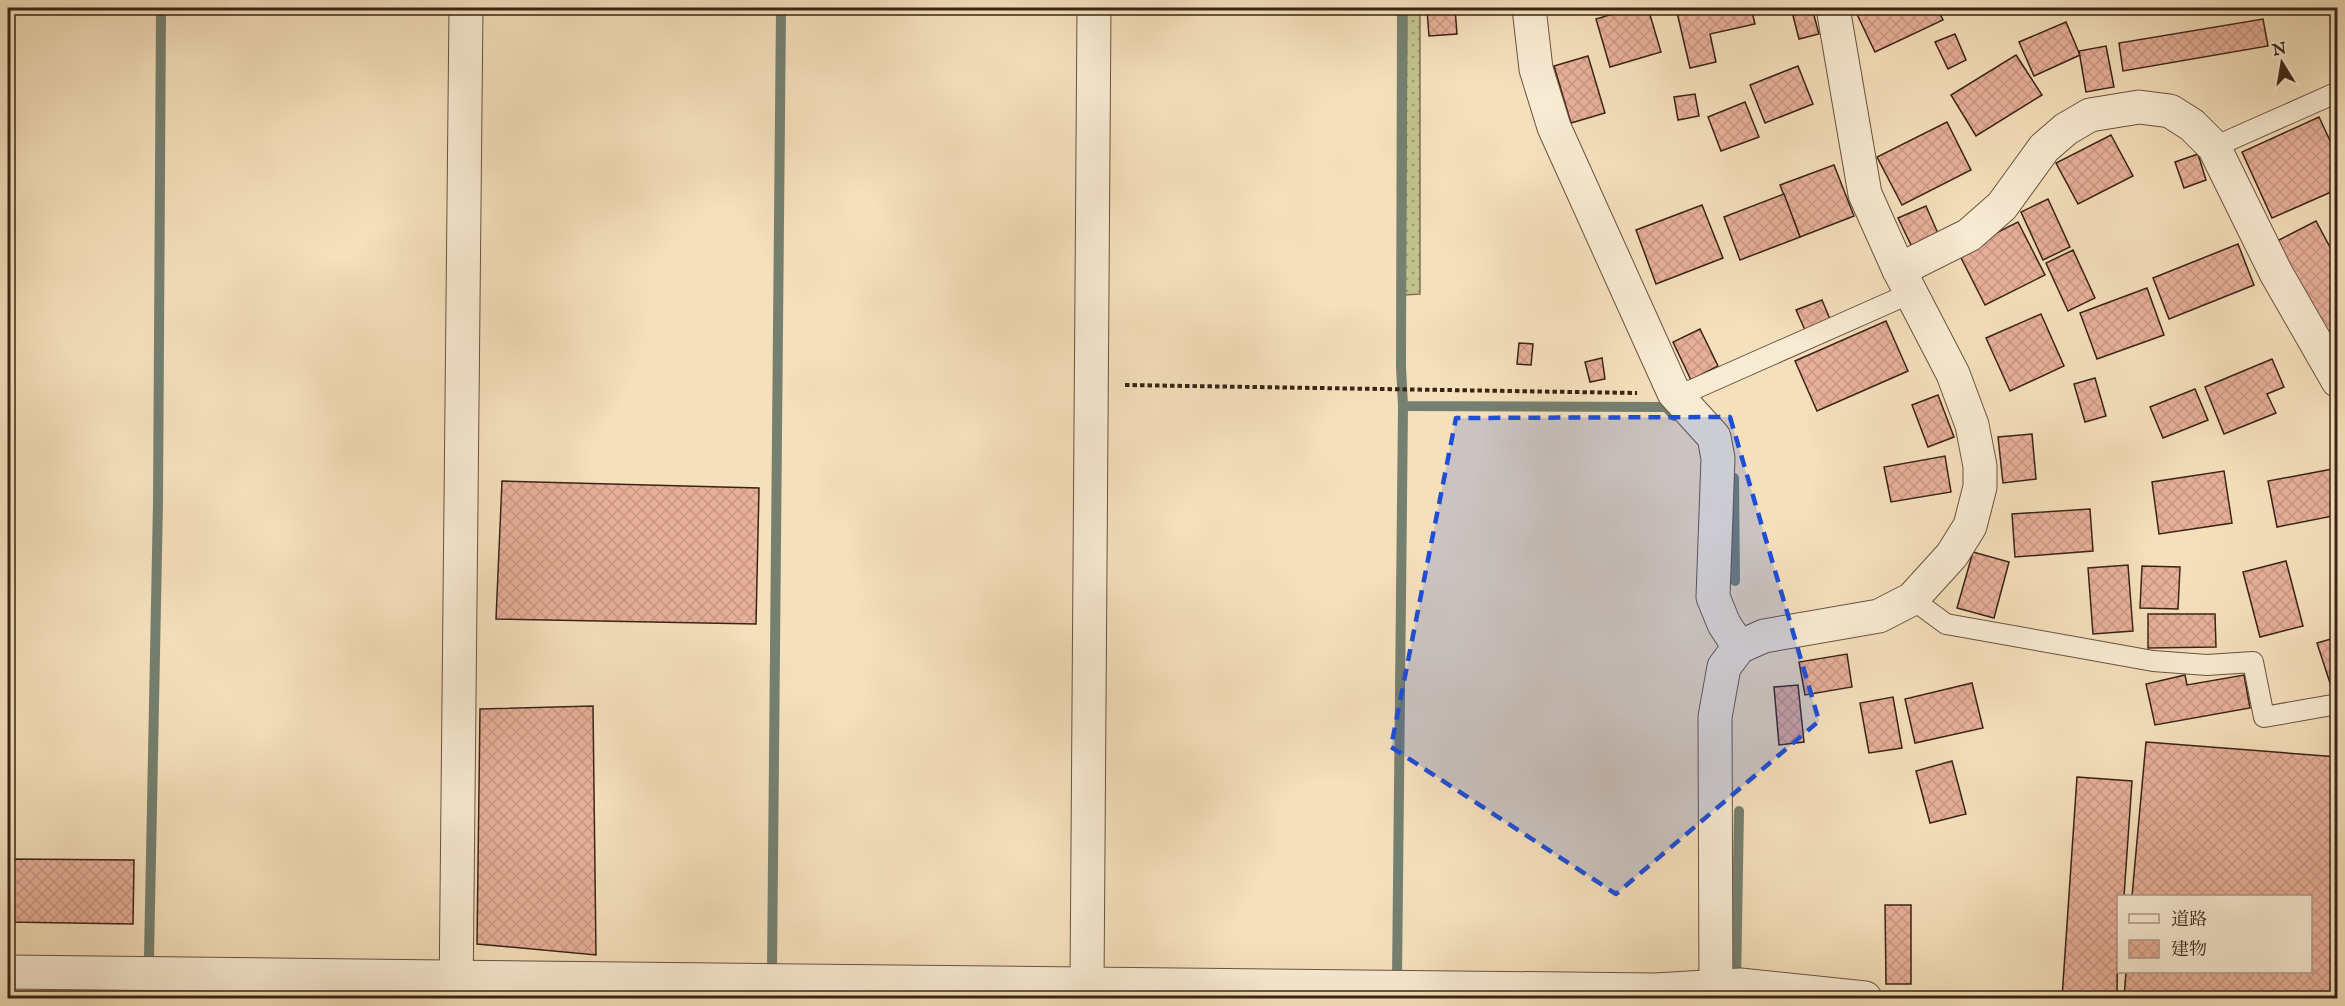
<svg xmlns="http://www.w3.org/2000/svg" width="2345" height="1006" viewBox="0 0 2345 1006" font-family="'IM FELL English','Noto Serif JP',serif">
  <defs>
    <pattern id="grass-dots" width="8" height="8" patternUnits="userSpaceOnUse" patternTransform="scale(1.5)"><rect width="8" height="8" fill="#c1c18d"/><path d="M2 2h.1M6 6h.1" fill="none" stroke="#9e9d72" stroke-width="1.8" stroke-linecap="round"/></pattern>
    <pattern id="building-cross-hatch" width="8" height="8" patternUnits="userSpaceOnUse" patternTransform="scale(1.5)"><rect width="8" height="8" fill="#e8b09a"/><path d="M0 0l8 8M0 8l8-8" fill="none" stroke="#c89784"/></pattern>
  </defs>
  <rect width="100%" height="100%" fill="#f5e0bc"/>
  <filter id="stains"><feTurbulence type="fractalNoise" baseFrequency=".00333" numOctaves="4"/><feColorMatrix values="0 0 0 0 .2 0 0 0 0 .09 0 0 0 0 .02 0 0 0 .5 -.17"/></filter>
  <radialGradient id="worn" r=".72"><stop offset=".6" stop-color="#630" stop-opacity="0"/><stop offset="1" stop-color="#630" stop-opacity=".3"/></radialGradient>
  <!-- grass -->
  <polygon fill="url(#grass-dots)" stroke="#7e7251" stroke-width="1.5" points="1407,8 1420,8 1420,294 1405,295"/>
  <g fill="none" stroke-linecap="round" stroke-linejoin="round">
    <!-- stream -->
    <g stroke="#758070" stroke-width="10">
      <polyline points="1402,8 1401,367 1403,406 1666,407 1674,416"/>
      <polyline points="1734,478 1735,581"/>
      <polyline points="149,956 158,503 161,8"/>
      <polyline points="772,969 781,8"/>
      <polyline points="1397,979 1403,406"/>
      <polyline points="1736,982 1739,811"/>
    </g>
  </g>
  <!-- building -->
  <g fill="url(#building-cross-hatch)" stroke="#3a2415" stroke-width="1.5">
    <polygon points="1455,8 1457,34 1429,36 1427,10"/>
    <polygon points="1633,8 1648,8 1661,52 1610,67 1596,19"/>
    <polygon points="1676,8 1751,8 1755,24 1710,34 1716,62 1690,68"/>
    <polygon points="1791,8 1812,8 1819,34 1799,39"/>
    <polygon points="1854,8 1937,8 1943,20 1875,52"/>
    <polygon points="2263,19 2268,46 2123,71 2119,43"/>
    <polygon points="2066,22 2080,55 2034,76 2019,42"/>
    <polygon points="1955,34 1966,60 1948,69 1935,42"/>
    <polygon points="2106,46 2114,87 2086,92 2079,51"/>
    <polygon points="2016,55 2042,95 1976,136 1951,95"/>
    <polygon points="1588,56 1605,113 1571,123 1554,66"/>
    <polygon points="1798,66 1813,104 1765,123 1750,85"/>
    <polygon points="1695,94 1699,116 1678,120 1674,97"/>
    <polygon points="1745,102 1759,137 1721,151 1708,117"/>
    <polygon points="2319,117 2338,158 2338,189 2272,218 2242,152"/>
    <polygon points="1947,122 1971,170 1902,205 1877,157"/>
    <polygon points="2111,135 2133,176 2078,204 2056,163"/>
    <polygon points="2198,154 2206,180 2184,188 2175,162"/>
    <polygon points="1834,165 1854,216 1800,237 1780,185"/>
    <polygon points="1784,194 1800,237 1740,260 1724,217"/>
    <polygon points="2048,199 2070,247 2043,260 2021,212"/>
    <polygon points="1702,205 1723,258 1656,284 1636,230"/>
    <polygon points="1926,206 1940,238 1920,247 1911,245 1898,218"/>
    <polygon points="2316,221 2338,262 2338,342 2332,345 2277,241"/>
    <polygon points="2018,222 2045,275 1985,305 1958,252"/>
    <polygon points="2238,244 2254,285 2169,319 2153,278"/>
    <polygon points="2073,250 2095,298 2068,311 2046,263"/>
    <polygon points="2147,288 2164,335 2097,359 2080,313"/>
    <polygon points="1822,300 1830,319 1805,330 1796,310"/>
    <polygon points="2041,314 2064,366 2010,391 1986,338"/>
    <polygon points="1886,321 1908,371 1817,411 1795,361"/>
    <polygon points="1700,329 1718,366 1691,380 1673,342"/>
    <polygon points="1519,343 1533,344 1531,365 1517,364"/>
    <polygon points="1602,358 1605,379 1590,382 1585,362"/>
    <polygon points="2272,359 2284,387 2267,394 2276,413 2224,434 2205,387"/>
    <polygon points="2095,378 2106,416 2085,422 2074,384"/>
    <polygon points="2195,389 2208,420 2163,438 2150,407"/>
    <polygon points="1938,395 1954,437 1928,447 1912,405"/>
    <polygon points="2032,434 2036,479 2003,483 1998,437"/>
    <polygon points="1945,456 1951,492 1891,502 1884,467"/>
    <polygon points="2338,468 2338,515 2277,527 2268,481"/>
    <polygon points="2224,471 2232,523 2159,534 2152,482"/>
    <polygon points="502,481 759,488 756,624 496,619"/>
    <polygon points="2090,509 2093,551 2015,557 2012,514"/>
    <polygon points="1973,552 2009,562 1994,618 1957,608"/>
    <polygon points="2286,561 2303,626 2260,637 2243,572"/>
    <polygon points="2128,565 2133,631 2093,634 2088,568"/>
    <polygon points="2142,566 2180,567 2178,609 2140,608"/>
    <polygon points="2148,614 2215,614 2216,647 2148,648"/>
    <polygon points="2338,637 2338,684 2331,686 2317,643"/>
    <polygon points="1847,654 1852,687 1805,695 1799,662"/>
    <polygon points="2185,675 2187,685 2244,675 2250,708 2155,725 2146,684"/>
    <polygon points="1972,683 1983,728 1915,743 1905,699"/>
    <polygon points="1798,685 1804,742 1779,745 1774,687"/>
    <polygon points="1893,697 1902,748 1869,753 1860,703"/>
    <polygon points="593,706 596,955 477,944 480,709"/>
    <polygon points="2146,742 2338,757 2338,998 2124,998 2126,972 2310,972 2310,896 2132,896"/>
    <polygon points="1952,761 1966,814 1930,823 1916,771"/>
    <polygon points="2077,777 2132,781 2124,896 2118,896 2117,998 2062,998"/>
    <polygon points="8,859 134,860 133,924 8,922"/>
    <polygon points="1885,905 1911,905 1911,984 1886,984"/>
  </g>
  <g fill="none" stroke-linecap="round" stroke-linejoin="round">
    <!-- lane casing -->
    <g stroke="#69533f" stroke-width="22">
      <g id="lane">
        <polyline points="2214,147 2338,92"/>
        <polyline points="1674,393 1692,390 1911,293"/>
        <polyline points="1912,599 1946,624 2075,647 2153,661 2207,665 2253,662 2264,717 2338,704"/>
      </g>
    </g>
    <!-- street casing -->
    <g stroke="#69533f" stroke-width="35">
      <g id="street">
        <polyline points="1529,8 1536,69 1554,127 1674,393 1714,437 1718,458 1713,597 1724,624 1739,647"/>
        <polyline points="1899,270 1969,235 2002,206 2044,148 2066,129 2090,115 2139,107 2170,111 2192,125 2214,147 2276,273 2338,381"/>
        <path d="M8,972C557,976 1106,987 1655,990L1740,985L1865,998"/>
        <polyline points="1087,986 1094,8"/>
        <polyline points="456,997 466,8"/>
        <polyline points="1716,998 1715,717 1724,667 1739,647 1764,636 1879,616 1912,599 1952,555 1970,526 1980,487 1980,466 1972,425 1953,374 1899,270 1865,194 1833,8"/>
      </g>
    </g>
    <!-- path -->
    <polyline stroke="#3a2415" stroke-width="4" stroke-dasharray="4.5 3" stroke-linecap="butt" points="1125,385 1637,393"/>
    <!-- lane -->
    <use href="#lane" stroke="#f8ebd3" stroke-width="20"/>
    <!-- street -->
    <use href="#street" stroke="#f8ebd3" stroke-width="33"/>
  </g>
  <!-- marked area -->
  <path fill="#1d4ed8" fill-opacity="0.2" stroke="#1d4ed8" stroke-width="4.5" stroke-dasharray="12 8" stroke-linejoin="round" d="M1730,417L1819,721L1616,894L1391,747L1456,418Z"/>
  <!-- margin -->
  <rect width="2345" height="1006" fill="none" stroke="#f5e0bc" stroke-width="30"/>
  <rect x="9" y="9" width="2327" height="988" fill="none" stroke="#3a2415" stroke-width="3"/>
  <rect x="15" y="15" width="2315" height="976" fill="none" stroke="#3a2415" stroke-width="1.5"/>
  <!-- legend -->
  <rect x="2117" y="895" width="195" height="78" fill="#f8ebd3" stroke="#ac9b87" stroke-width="1.5"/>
  <rect x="2129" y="914" width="30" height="9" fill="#f8ebd3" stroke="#ac9b87" stroke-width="1.5"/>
  <text x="2171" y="925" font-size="18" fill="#3a2415">道路</text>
  <rect x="2129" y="940" width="30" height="18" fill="url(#building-cross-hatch)" stroke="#ac9b87" stroke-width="1.5"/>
  <text x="2171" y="955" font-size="18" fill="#3a2415">建物</text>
  <!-- north arrow -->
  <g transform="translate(2282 63) rotate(349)" stroke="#f8ebd3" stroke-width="4.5" paint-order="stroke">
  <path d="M0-4.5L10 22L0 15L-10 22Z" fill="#3a2415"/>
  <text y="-9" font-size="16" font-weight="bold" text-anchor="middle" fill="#3a2415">N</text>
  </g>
  <rect width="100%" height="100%" filter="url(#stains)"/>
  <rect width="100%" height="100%" fill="url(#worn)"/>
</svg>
